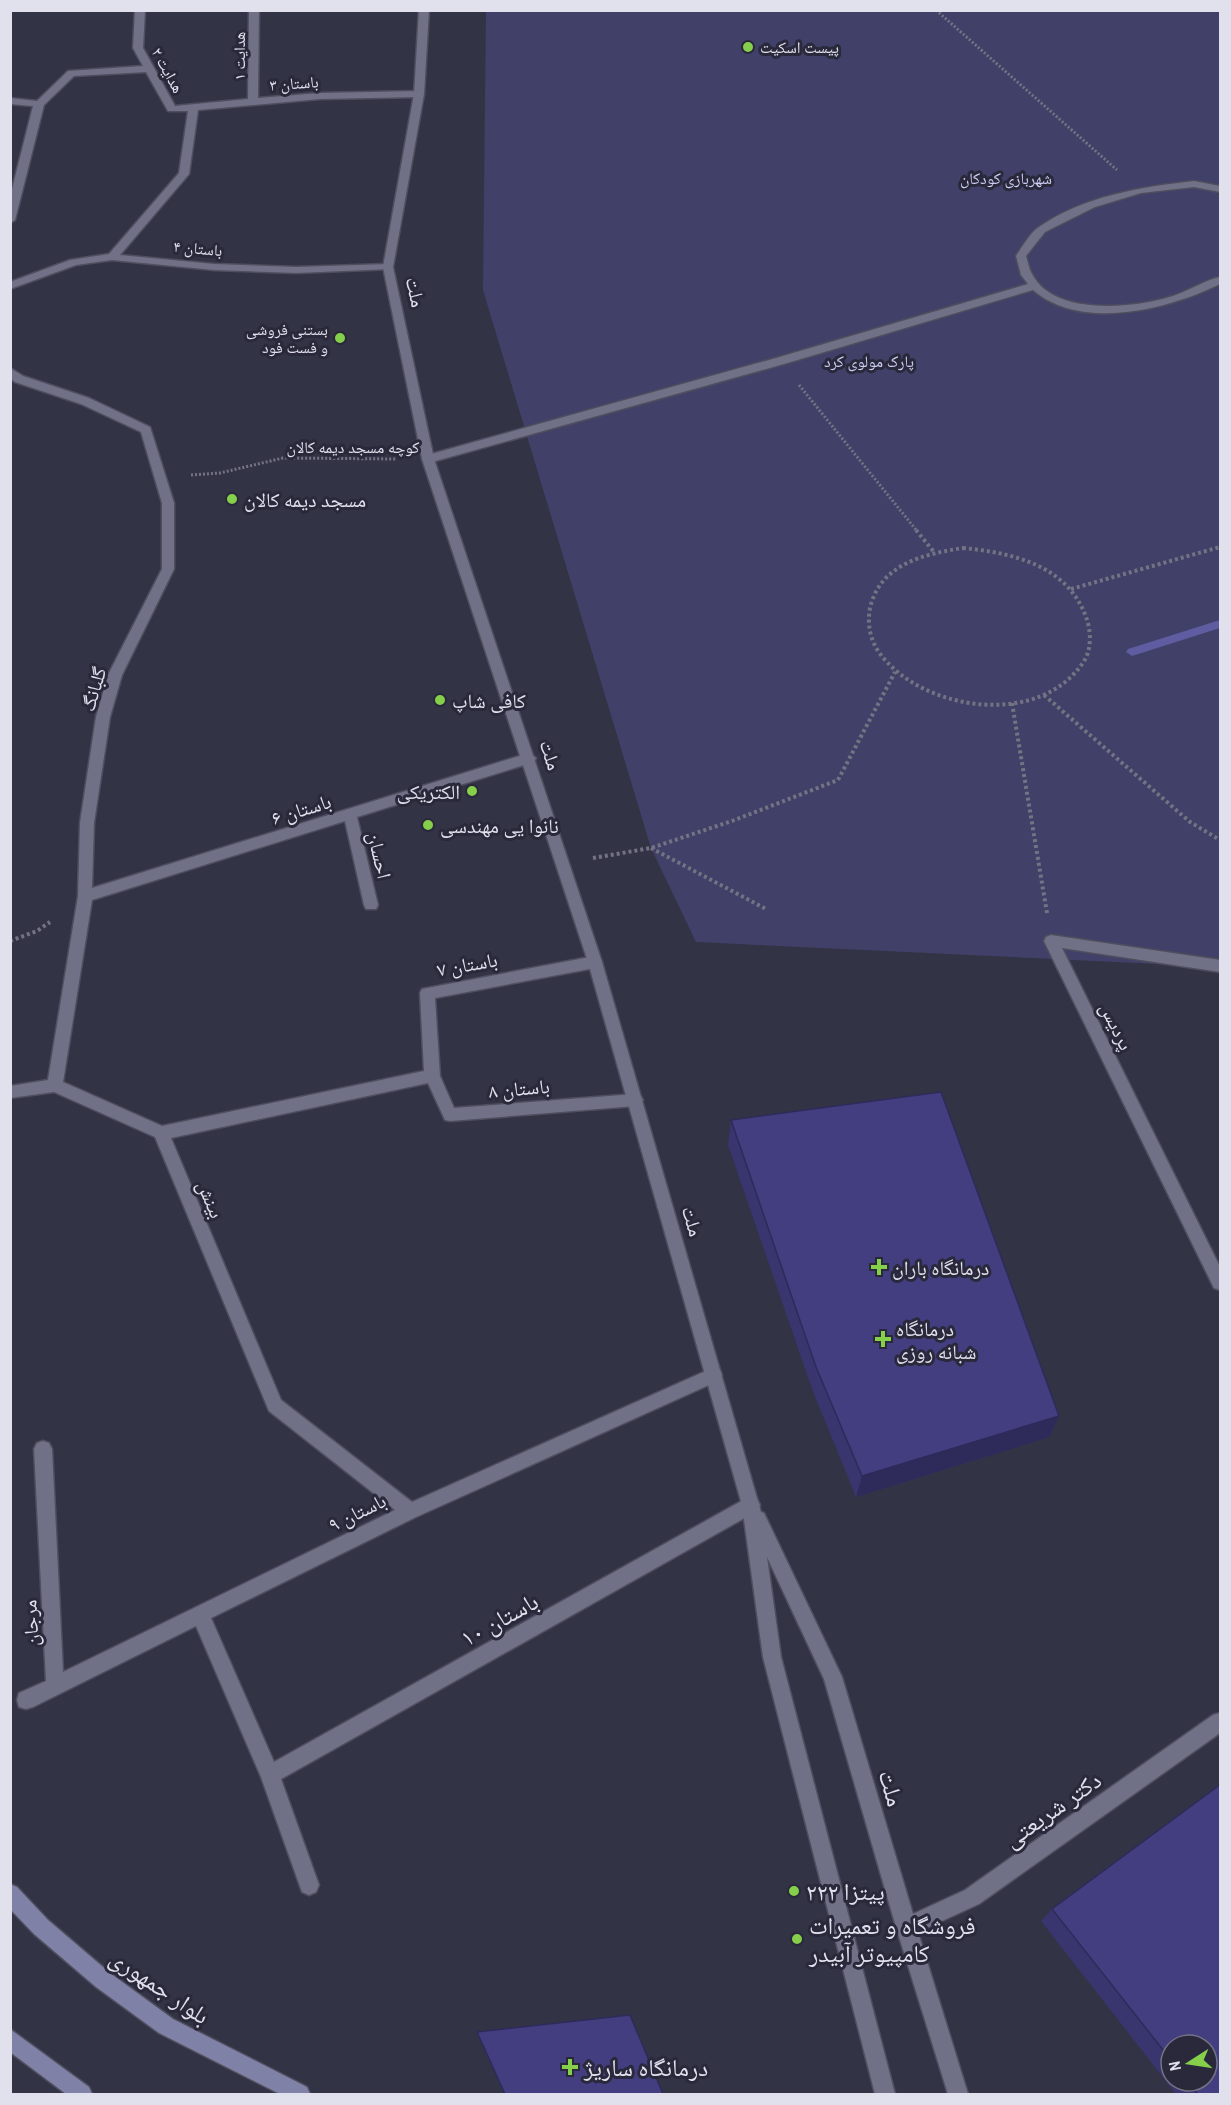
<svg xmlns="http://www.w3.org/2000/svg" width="1231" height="2105" viewBox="0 0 1231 2105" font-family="'Archivo Narrow','Noto Naskh Arabic',sans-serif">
  <rect width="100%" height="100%" fill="#333346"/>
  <!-- green -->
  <polygon fill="#414068" points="486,11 1220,11 1220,967 696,942 651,848 483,290"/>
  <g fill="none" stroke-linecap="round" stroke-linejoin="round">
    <!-- stream -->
    <polygon fill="#5f5ca1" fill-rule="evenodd" points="1220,620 1220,628 1132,656 1126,652 1128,649"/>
    <!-- pedestrian casing -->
    <g stroke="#4e4e5e" stroke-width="3">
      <path id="pedestrian" d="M1194,181L1220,186V192L1194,187L1141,193L1095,207L1045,232L1026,256C1028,262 1029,269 1032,274C1054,317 1136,308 1173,296C1189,291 1205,280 1220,277V284C1169,309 1082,332 1033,290L784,364L432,462L428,463L422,459L424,456L776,358L1028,284L1021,275L1016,256C1022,247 1030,233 1039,227C1084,196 1141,187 1194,181Z"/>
    </g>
    <!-- minor casing -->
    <g stroke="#4e4e5e" stroke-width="3">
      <g id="minor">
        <polygon points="135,10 145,10 143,48 175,106 248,99 249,10 259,10 258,98 320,93 419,91 424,94 419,97 320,99 198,110 189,174 120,255 214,264 296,267 388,264 392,265 392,269 296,273 214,270 112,260 76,265 10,289 10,282 70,260 109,254 179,173 188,111 168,111 146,72 74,76 44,105 15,220 10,223 10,197 33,106 10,104 10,98 37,101 68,71 143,66 133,48"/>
        <polygon points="10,368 23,376 89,398 150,427 174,503 174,569 122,675 110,717 94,823 92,888 529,753 536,758 534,762 357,817 378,905 376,909 366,909 364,905 345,821 92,900 63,1082 162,1126 424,1071 420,993 422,989 595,956 600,958 602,962 600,966 595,968 435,998 440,1076 454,1108 635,1094 640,1095 643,1100 640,1105 635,1106 450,1121 445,1120 428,1083 171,1138 281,1400 412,1502 708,1370 714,1367 720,1370 722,1375 720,1380 416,1517 211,1618 274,1762 745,1499 751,1497 757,1499 760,1505 757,1511 281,1779 319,1885 316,1892 309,1895 302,1892 261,1777 196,1626 33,1707 26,1709 19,1707 17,1700 19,1693 46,1681 34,1449 37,1443 43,1441 49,1443 52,1449 63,1672 395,1510 269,1411 155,1137 54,1092 10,1098 10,1086 48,1080 78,896 80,823 96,717 108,675 162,569 162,503 141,432 81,404 15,382 10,378"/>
        <polygon points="1051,935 1220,960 1220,972 1062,948 1220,1267 1220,1290 1214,1288 1044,941 1046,937"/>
      </g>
    </g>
    <!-- tertiary casing -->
    <g stroke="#4e4e5e" stroke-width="3">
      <polygon id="tertiary" points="419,10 429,10 424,94 393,267 434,459 602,962 761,1512 764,1513 842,1677 913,1914 965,1890 1213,1715 1220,1713 1220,1733 979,1904 918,1932 968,2094 948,2094 896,1927 824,1679 767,1557 781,1657 895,2094 875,2094 763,1657 742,1505 588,962 422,459 383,267 414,94"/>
    </g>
    <!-- secondary casing -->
    <g stroke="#4e4e5e" stroke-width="3">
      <g id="secondary">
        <polygon points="10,1884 17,1887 48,1920 110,1973 173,2019 307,2087 310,2094 280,2094 159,2033 96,1987 34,1934 10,1909"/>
        <polygon points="10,2029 89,2087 92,2094 66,2094 10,2052"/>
      </g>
    </g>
    <!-- path-far1 -->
    <g stroke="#737383" stroke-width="3" stroke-dasharray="2 2" stroke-linecap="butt">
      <polyline points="936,10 1117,170"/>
      <polyline points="799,385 917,531"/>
      <polyline points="191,475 220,473 283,458 397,459"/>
    </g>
    <!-- path -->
    <g stroke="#737383" stroke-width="4" stroke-dasharray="3 3" stroke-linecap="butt">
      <polyline points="916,530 934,552"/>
      <path d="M963,548C1013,553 1067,565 1086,617C1091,630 1092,649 1084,661C1041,728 925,712 881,655C870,641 867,624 870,608C880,564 924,554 963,548Z"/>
      <polyline points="1071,589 1220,547"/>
      <polyline points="1044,695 1190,822 1220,840"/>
      <polyline points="1012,703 1047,913"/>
      <polyline points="651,848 766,909"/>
      <polyline points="593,858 651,848 732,821 838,780 895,672"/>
      <polyline points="10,941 37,931 50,922"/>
    </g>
    <!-- pedestrian -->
    <use href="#pedestrian" fill="#707187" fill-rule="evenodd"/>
    <!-- minor -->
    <use href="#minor" fill="#707187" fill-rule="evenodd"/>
    <!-- tertiary -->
    <use href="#tertiary" fill="#707187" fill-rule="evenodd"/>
    <!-- secondary -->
    <use href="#secondary" fill="#8081a6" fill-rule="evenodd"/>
  </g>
  <!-- wall -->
  <g fill="#39356e" fill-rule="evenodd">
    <polygon points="731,1120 1059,1416 1049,1437 856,1497 812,1389 728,1145"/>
    <path d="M1052,1909L1221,2094H1176L1041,1921ZM1171,2045L1207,2081H1171Z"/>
  </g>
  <!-- shaded-wall -->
  <polygon fill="#2e2b5a" points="1059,1416 1049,1437 856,1497 862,1476"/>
  <!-- building -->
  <g fill="#423e80" stroke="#2e2b5a" stroke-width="1.5">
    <polygon points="941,1092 1059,1416 862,1476 816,1367 731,1120"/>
    <polygon points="1221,1784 1221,2094 1198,2094 1187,2081 1207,2081 1207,2045 1171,2045 1171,2060 1052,1909"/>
    <polygon points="630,2015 663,2094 505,2094 477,2032"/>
  </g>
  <!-- markers -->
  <g fill="#86cf4b" stroke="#29293b" stroke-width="2">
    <circle cx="748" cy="47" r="6"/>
    <circle cx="340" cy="338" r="6"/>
    <circle cx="232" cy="499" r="6"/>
    <circle cx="440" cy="700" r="6"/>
    <circle cx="472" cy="791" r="6"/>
    <circle cx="428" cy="825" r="6"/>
    <path d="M876 1258h6v6h6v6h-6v6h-6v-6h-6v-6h6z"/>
    <path d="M880 1330h6v6h6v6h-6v6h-6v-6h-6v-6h6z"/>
    <circle cx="794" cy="1891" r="6"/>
    <circle cx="797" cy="1939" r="6"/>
    <path d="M567 2058h6v6h6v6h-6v6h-6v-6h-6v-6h6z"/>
  </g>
  <g text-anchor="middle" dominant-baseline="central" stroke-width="6" stroke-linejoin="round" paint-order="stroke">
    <!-- far-poi labels -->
    <g font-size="16" fill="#e1e1ee" stroke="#29293b" text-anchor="start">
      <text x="760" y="47">پیست اسکیت</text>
      <text x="328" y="329" text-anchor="end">بستنی فروشی<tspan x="328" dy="18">و فست فود</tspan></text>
    </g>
    <!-- far-street labels -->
    <g font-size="16" fill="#e1e1ee" stroke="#29293b">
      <text transform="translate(239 56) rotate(-90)">هدایت ۱</text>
      <text transform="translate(168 70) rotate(61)">هدایت ۲</text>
      <text transform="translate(294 83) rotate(-4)">باستان ۳</text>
      <text transform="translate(198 248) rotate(5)">باستان ۴</text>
      <text x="353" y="447">کوچه مسجد دیمه کالان</text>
    </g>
    <!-- far-park labels -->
    <g font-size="16" fill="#cdcff7" stroke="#29293b">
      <text x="1006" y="178">شهربازی کودکان</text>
      <text x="869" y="361">پارک مولوی کرد</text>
    </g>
    <!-- street labels -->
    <g font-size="20" fill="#e1e1ee" stroke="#29293b">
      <text transform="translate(416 292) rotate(78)">ملت</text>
      <text transform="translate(93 689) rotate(-73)">گلبانگ</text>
      <text transform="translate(551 755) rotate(72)">ملت</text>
      <text transform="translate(301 809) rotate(-17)">باستان ۶</text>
      <text transform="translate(380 855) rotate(77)">احسان</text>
      <text transform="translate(467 964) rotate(-10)">باستان ۷</text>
      <text transform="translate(1117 1026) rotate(64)">پردیس</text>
      <text transform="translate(519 1088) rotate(-5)">باستان ۸</text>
      <text transform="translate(211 1199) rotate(67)">بینش</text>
      <text transform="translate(693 1221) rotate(74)">ملت</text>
      <text transform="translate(357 1512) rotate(-26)">باستان ۹</text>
      <text transform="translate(30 1623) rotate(-93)">مرجان</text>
    </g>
    <!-- poi labels -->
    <g font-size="20" fill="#e1e1ee" stroke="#29293b" text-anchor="start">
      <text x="244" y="499">مسجد دیمه کالان</text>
      <text x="452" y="700">کافی شاپ</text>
      <text x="460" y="791" text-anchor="end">الکتریکی</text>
      <text x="440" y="825">نانوا یی مهندسی</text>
      <text x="892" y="1267">درمانگاه باران</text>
      <text x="896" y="1328">درمانگاه<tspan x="896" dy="23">شبانه روزی</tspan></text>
    </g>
    <!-- near-street labels -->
    <g font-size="24" fill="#e1e1ee" stroke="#29293b">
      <text transform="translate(499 1619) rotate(-29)">باستان ۱۰</text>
      <text transform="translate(892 1788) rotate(74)">ملت</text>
      <text transform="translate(1052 1809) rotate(-35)">دکتر شریعتی</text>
      <text transform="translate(160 1986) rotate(34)">بلوار جمهوری</text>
    </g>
    <!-- near-poi labels -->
    <g font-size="24" fill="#e1e1ee" stroke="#29293b" text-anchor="start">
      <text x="806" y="1891">پیتزا ۲۲۲</text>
      <text x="809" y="1925">فروشگاه و تعمیرات<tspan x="809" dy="28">کامپیوتر آبیدر</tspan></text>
      <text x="584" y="2067">درمانگاه ساریژ</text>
    </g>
  </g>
  <!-- border -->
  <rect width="1231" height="2105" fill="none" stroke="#e1e1ee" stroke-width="24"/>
  <!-- north arrow -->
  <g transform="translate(1189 2063) rotate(258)"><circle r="28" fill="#29293b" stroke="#737383" stroke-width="1.5"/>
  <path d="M0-4.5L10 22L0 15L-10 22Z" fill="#86cf4b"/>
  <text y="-9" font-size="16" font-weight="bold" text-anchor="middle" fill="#e1e1ee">N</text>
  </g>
</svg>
